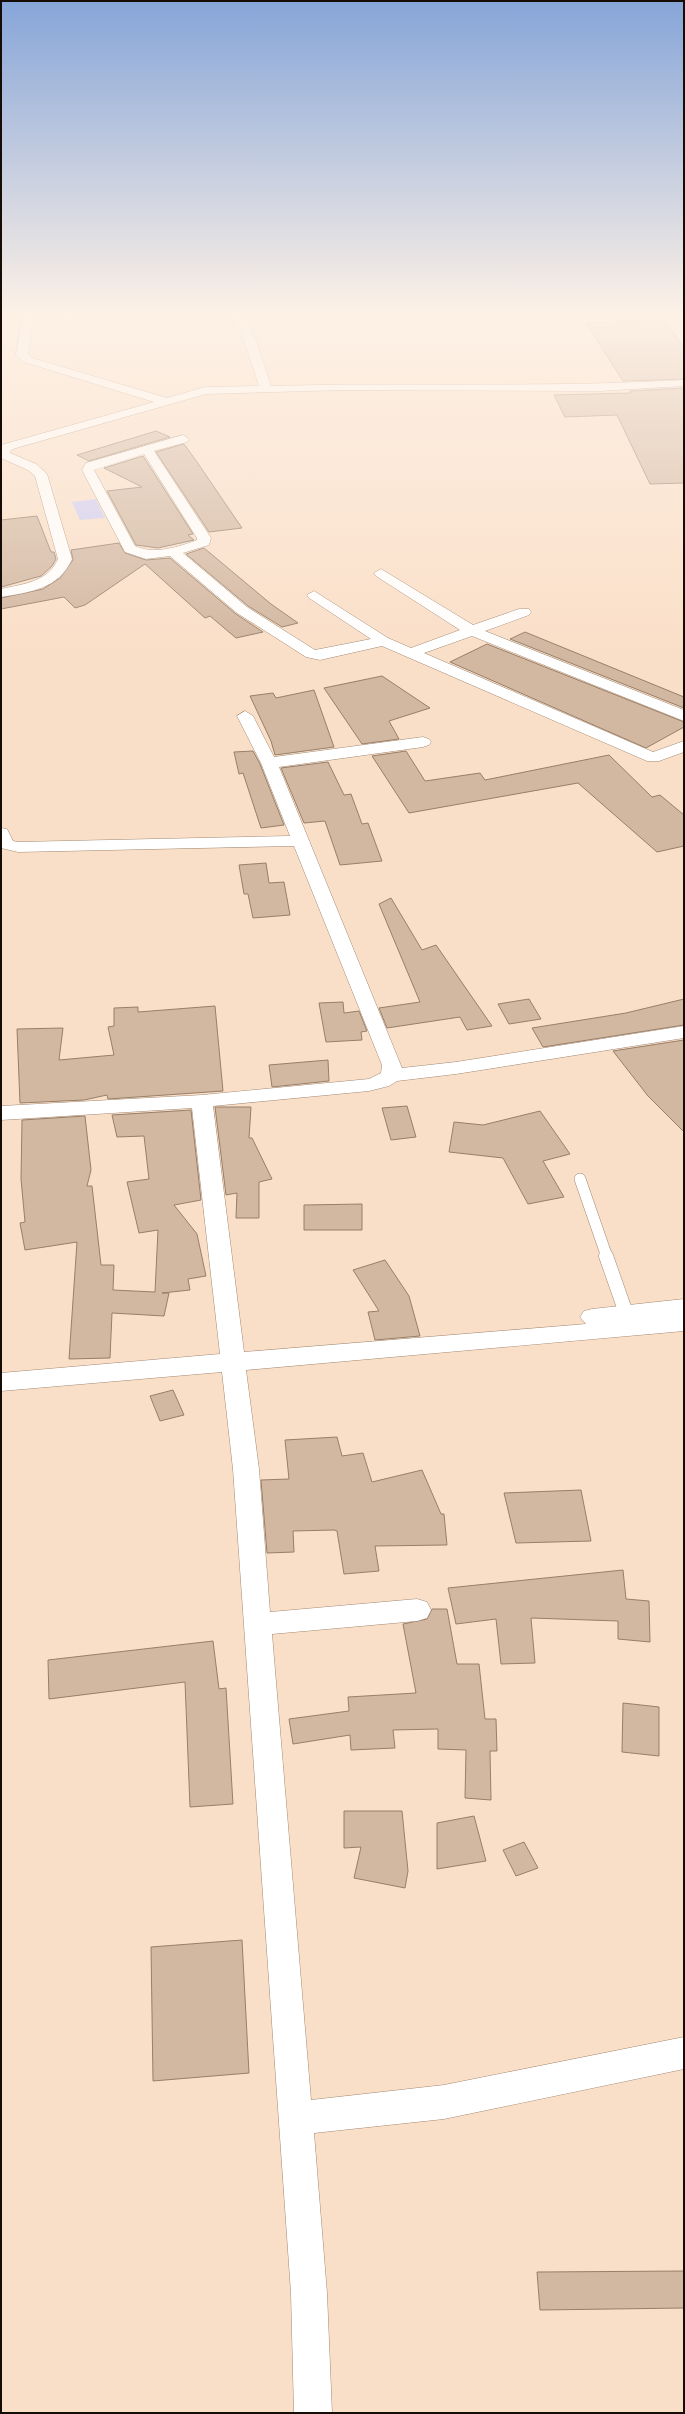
<svg xmlns="http://www.w3.org/2000/svg" width="685" height="2414" viewBox="0 0 685 2414" font-family="'Nunito Sans',sans-serif">
  <rect width="100%" height="100%" fill="#fadfc8"/>
  <!-- green -->
  <polygon fill="#ceccf5" points="96,499 105,518 80,520 72,502"/>
  <!-- building -->
  <g fill="#d2b7a1" stroke="#977f6a">
    <polygon points="635,314 660,314 684,347 684,379 623,381 586,323 640,321"/>
    <polygon points="684,388 684,483 650,484 617,415 565,417 554,395 631,393 630,391"/>
    <polygon points="156,431 170,437 89,461 77,455"/>
    <polygon points="184,444 197,462 242,528 209,532 156,452"/>
    <polygon points="143,456 193,534 188,535 194,540 158,548 136,545 107,491 142,487 104,468"/>
    <polygon points="37,516 51,552 54,552 56,559 52,566 41,576 1,587 1,520"/>
    <polygon points="119,543 125,553 146,560 170,558 236,614 263,632 236,638 210,616 205,618 145,564 85,605 75,608 64,597 1,609 1,598 43,589 60,578 73,560 71,550"/>
    <polygon points="204,548 271,604 298,623 282,627 248,606 186,554"/>
    <polygon points="525,632 684,697 684,708 510,639"/>
    <polygon points="487,644 684,722 684,727 646,748 450,662"/>
    <polygon points="382,676 430,708 389,721 399,739 362,744 324,688"/>
    <polygon points="314,690 334,747 275,755 271,741 250,696 273,693 276,698"/>
    <polygon points="253,751 260,764 284,825 261,828 243,773 239,774 234,752"/>
    <polygon points="406,751 425,781 480,773 485,780 609,755 652,797 660,795 684,815 684,846 657,852 578,783 409,813 372,756"/>
    <polygon points="328,762 344,795 351,794 362,824 368,823 382,861 340,865 325,821 304,823 281,768"/>
    <polygon points="266,863 269,883 284,882 290,915 253,918 248,894 244,894 239,865"/>
    <polygon points="391,898 422,950 436,945 492,1026 467,1030 460,1017 387,1028 379,1008 420,1002 379,904"/>
    <polygon points="529,999 541,1019 509,1024 498,1004"/>
    <polygon points="684,999 684,1025 543,1047 532,1028 626,1013"/>
    <polygon points="343,1002 344,1013 359,1011 367,1031 361,1032 362,1040 326,1042 319,1003"/>
    <polygon points="215,1006 223,1091 108,1099 107,1095 84,1100 20,1103 17,1029 63,1028 59,1060 114,1055 108,1027 114,1026 114,1008 138,1007 138,1012"/>
    <polygon points="684,1040 684,1132 648,1096 613,1051"/>
    <polygon points="328,1060 329,1081 272,1087 269,1065"/>
    <polygon points="407,1106 416,1137 391,1140 382,1108"/>
    <polygon points="215,1107 251,1107 249,1138 252,1138 272,1179 259,1182 259,1218 236,1218 237,1193 226,1195"/>
    <polygon points="191,1110 201,1200 174,1205 197,1234 206,1276 188,1279 190,1290 162,1293 169,1293 164,1316 112,1313 110,1358 69,1359 77,1242 25,1250 20,1223 25,1222 21,1179 22,1120 85,1116 91,1170 87,1186 92,1186 101,1265 114,1265 113,1290 155,1292 158,1230 139,1233 127,1182 149,1179 144,1136 117,1137 112,1115"/>
    <polygon points="540,1111 570,1154 543,1161 564,1197 528,1204 503,1158 449,1152 454,1122 483,1125"/>
    <polygon points="362,1204 362,1230 304,1230 304,1205"/>
    <polygon points="385,1260 409,1296 420,1336 375,1340 368,1312 379,1311 353,1270"/>
    <polygon points="173,1390 184,1415 160,1421 150,1396"/>
    <polygon points="337,1437 342,1456 363,1453 372,1482 422,1470 441,1514 444,1514 447,1545 375,1546 379,1571 344,1574 337,1531 334,1530 293,1531 294,1552 267,1553 261,1480 289,1479 285,1440"/>
    <polygon points="581,1490 591,1541 516,1543 504,1493"/>
    <polygon points="623,1570 626,1599 649,1601 650,1642 618,1639 618,1621 531,1618 535,1663 501,1664 496,1619 456,1624 448,1588"/>
    <polygon points="432,1609 447,1609 457,1664 479,1664 485,1719 496,1719 497,1751 490,1751 491,1800 465,1798 466,1750 438,1749 438,1729 393,1730 395,1748 351,1750 350,1735 293,1744 289,1719 349,1711 348,1697 416,1693 403,1624 427,1619"/>
    <polygon points="213,1641 219,1689 226,1688 233,1804 190,1807 185,1682 49,1699 48,1660"/>
    <polygon points="623,1703 659,1707 659,1756 622,1752"/>
    <polygon points="344,1811 402,1811 408,1871 405,1888 354,1878 361,1847 344,1848"/>
    <polygon points="474,1816 486,1861 437,1869 437,1823"/>
    <polygon points="524,1842 538,1868 516,1876 503,1850"/>
    <polygon points="242,1940 249,2073 153,2081 151,1947"/>
    <polygon points="684,2271 684,2308 540,2310 537,2272"/>
  </g>
  <g fill="none" stroke-linecap="round" stroke-linejoin="round">
    <!-- service-far1 casing -->
    <g stroke="#a38a74" stroke-width="12">
      <polyline id="service-far1" points="580,1179 607,1257"/>
    </g>
    <!-- service casing -->
    <g stroke="#a38a74" stroke-width="15">
      <polyline id="service" points="606,1256 626,1313"/>
    </g>
    <!-- minor casing -->
    <g stroke="#a38a74" stroke-width="1">
      <g id="minor">
        <path d="M23,314H33L28,354L32,358L167,398L205,387L259,386L244,340L230,314H240L256,340L271,386C409,382 546,388 684,380V386L600,391L344,390L206,394L16,448L11,450L10,453L36,464L47,474L72,559C59,589 30,592 1,597V589C23,584 48,582 58,559L35,476L28,470L1,458V445L154,402L24,362L16,355Z"/>
        <polygon points="62,314 72,314 74,320 73,322 65,322"/>
        <path d="M183,435L189,439L187,442L154,451L211,538L209,545L183,553L247,607L315,650L371,639L309,598L307,595L314,591L388,638L411,648L460,630L376,576L374,573L381,569L473,625L519,609H529L531,612L529,615L485,631L684,710V721L472,636L424,653L653,752L684,741V752L659,761H647L382,646L320,660L306,657L237,613L170,556L146,559L125,552L82,470L86,463ZM144,454L197,538V540C179,547 154,555 135,546L94,470Z"/>
        <polygon points="245,711 253,716 274,757 423,737 429,739 431,742 429,745 423,747 279,767 402,1068 456,1062 684,1026 684,1038 456,1074 397,1081 389,1086 369,1091 213,1106 244,1352 586,1324 580,1317 584,1311 592,1309 684,1299 684,1331 246,1370 259,1469 270,1612 417,1599 427,1602 431,1610 427,1618 417,1621 272,1634 311,2100 444,2085 684,2037 684,2069 444,2119 314,2133 327,2293 332,2413 294,2413 291,2293 233,1469 222,1372 1,1391 1,1373 220,1354 192,1108 1,1120 1,1106 202,1095 369,1079 381,1073 382,1065 294,846 18,852 1,848 1,828 7,829 13,841 18,842 290,836 261,763 237,716"/>
      </g>
    </g>
    <!-- service-far1 -->
    <use href="#service-far1" stroke="#fff" stroke-width="11"/>
    <!-- service -->
    <use href="#service" stroke="#fff" stroke-width="14"/>
    <!-- minor -->
    <use href="#minor" fill="#fff" fill-rule="evenodd"/>
  </g>
  <!-- sky -->
  <linearGradient id="sky" x2="0" y2="1"><stop stop-color="#86a5d8"/><stop offset="0.48" stop-color="#fdf1e6"/><stop offset="1" stop-color="#fdf1e6" stop-opacity="0"/></linearGradient>
  <rect width="685" height="652" fill="url(#sky)"/>
  <!-- border -->
  <rect width="685" height="2414" fill="none" stroke="#150d05" stroke-width="4"/>
</svg>
